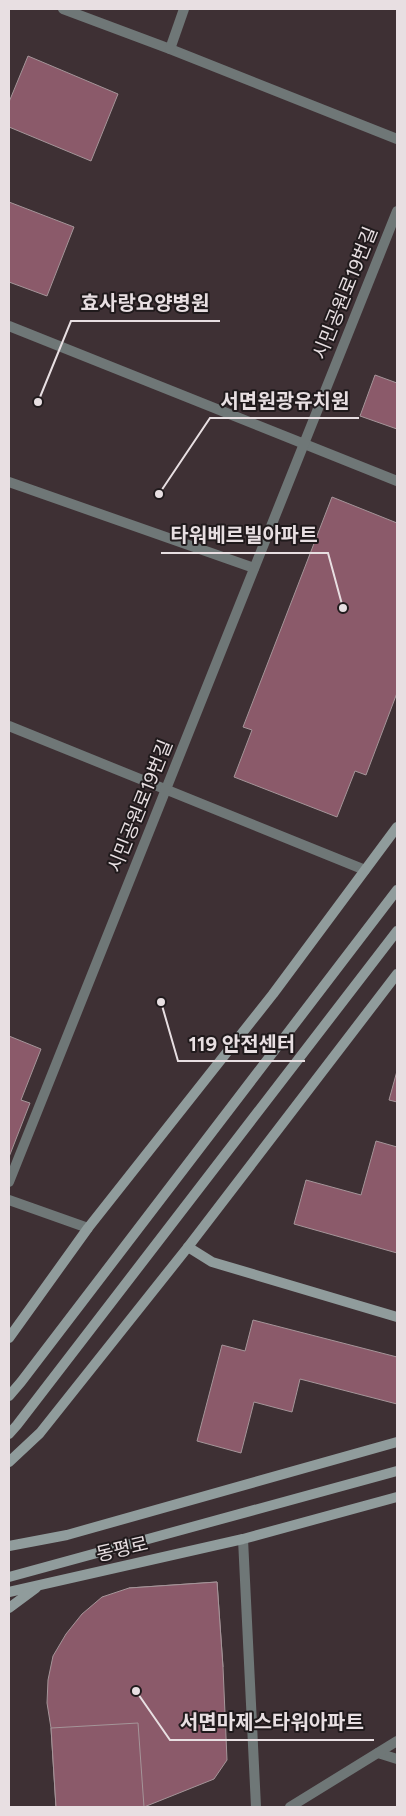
<svg xmlns="http://www.w3.org/2000/svg" width="406" height="1816" viewBox="0 0 406 1816" font-family="Figtree,'Noto Sans KR',sans-serif">
  <rect width="100%" height="100%" fill="#3e3034"/>
  <!-- building -->
  <g fill="#8b5a6a" stroke="#a59599">
    <polygon points="28,56 118,94 91,161 9,127 9,102"/>
    <polygon points="9,202 74,227 47,296 9,282"/>
    <polygon points="375,375 397,383 397,429 360,416"/>
    <polygon points="332,497 397,523 397,693 366,775 355,771 337,817 234,777 252,730 243,727"/>
    <polygon points="9,1036 41,1049 21,1100 30,1103 9,1157"/>
    <polygon points="397,1071 397,1102 389,1100"/>
    <polygon points="376,1141 397,1147 397,1253 294,1224 306,1180 361,1195"/>
    <polygon points="253,1320 397,1357 397,1404 300,1379 292,1412 254,1402 241,1453 197,1441 222,1345 245,1351"/>
    <polygon points="217,1582 223,1667 135,1672 129,1588"/>
    <polygon points="217,1582 223,1667 227,1760 214,1779 144,1807 56,1807 51,1728 47,1703 48,1680 53,1656 66,1634 82,1614 102,1597 129,1588"/>
    <polygon points="138,1723 144,1807 56,1807 51,1728"/>
  </g>
  <g fill="none" stroke-linecap="round" stroke-linejoin="round">
    <!-- lane -->
    <polyline stroke="#6f7777" stroke-width="10" points="378,1753 397,1759"/>
    <!-- street -->
    <g stroke="#6f7777" stroke-width="10">
      <polyline points="63,9 170,49 397,139"/>
      <polyline points="170,49 184,9"/>
      <polyline points="9,326 397,481"/>
      <polyline points="9,482 254,568"/>
      <polyline points="9,726 365,870"/>
      <polyline points="9,1182 397,211"/>
      <polyline points="9,1200 88,1228"/>
      <polyline points="243,1539 256,1807"/>
      <polyline points="290,1807 397,1741"/>
    </g>
    <!-- secondary -->
    <g stroke="#909c9c" stroke-width="10">
      <polyline points="188,1247 212,1262 397,1317"/>
      <polyline points="9,1338 88,1228 273,994 397,827"/>
      <polyline points="9,1396 21,1382 397,890"/>
      <polyline points="9,1434 17,1425 397,931"/>
      <polyline points="9,1462 40,1433 188,1247 397,974"/>
      <polyline points="9,1546 67,1535 397,1442"/>
      <polyline points="9,1577 397,1471"/>
      <polyline points="9,1592 243,1539 397,1497"/>
      <polyline points="9,1608 36,1588"/>
    </g>
  </g>
  <g text-anchor="middle" dominant-baseline="central" stroke-width="4" stroke-linejoin="round" paint-order="stroke">
    <!-- street labels -->
    <g font-size="19" fill="#e8dfe2" stroke="#201a1c">
      <text transform="translate(345 293) rotate(-68)">시민공원로19번길</text>
      <text transform="translate(140 806) rotate(-68)">시민공원로19번길</text>
      <text transform="translate(122 1549) rotate(-13)">동평로</text>
    </g>
  </g>
  <!-- callouts -->
  <path fill="none" stroke="#e8dfe2" stroke-width="2" d="M38 402L71 321H220M159 494L210 418H359M343 608L328 553H161M161 1002L178 1061H305M136 1691L170 1740H374"/>
  <g fill="#e8dfe2" stroke="#201a1c" stroke-width="2">
    <circle cx="38" cy="402" r="5"/>
    <circle cx="159" cy="494" r="5"/>
    <circle cx="343" cy="608" r="5"/>
    <circle cx="161" cy="1002" r="5"/>
    <circle cx="136" cy="1691" r="5"/>
  </g>
  <g font-size="20" text-anchor="middle" font-weight="bold" fill="#e8dfe2" stroke="#201a1c" stroke-width="4" stroke-linejoin="round" paint-order="stroke">
    <text x="145" y="310">효사랑요양병원</text>
    <text x="285" y="408">서면원광유치원</text>
    <text x="244" y="542">타워베르빌아파트</text>
    <text x="242" y="1051">119 안전센터</text>
    <text x="272" y="1729">서면마제스타워아파트</text>
  </g>
  <!-- border -->
  <rect width="406" height="1816" fill="none" stroke="#e8dfe2" stroke-width="20"/>
</svg>
